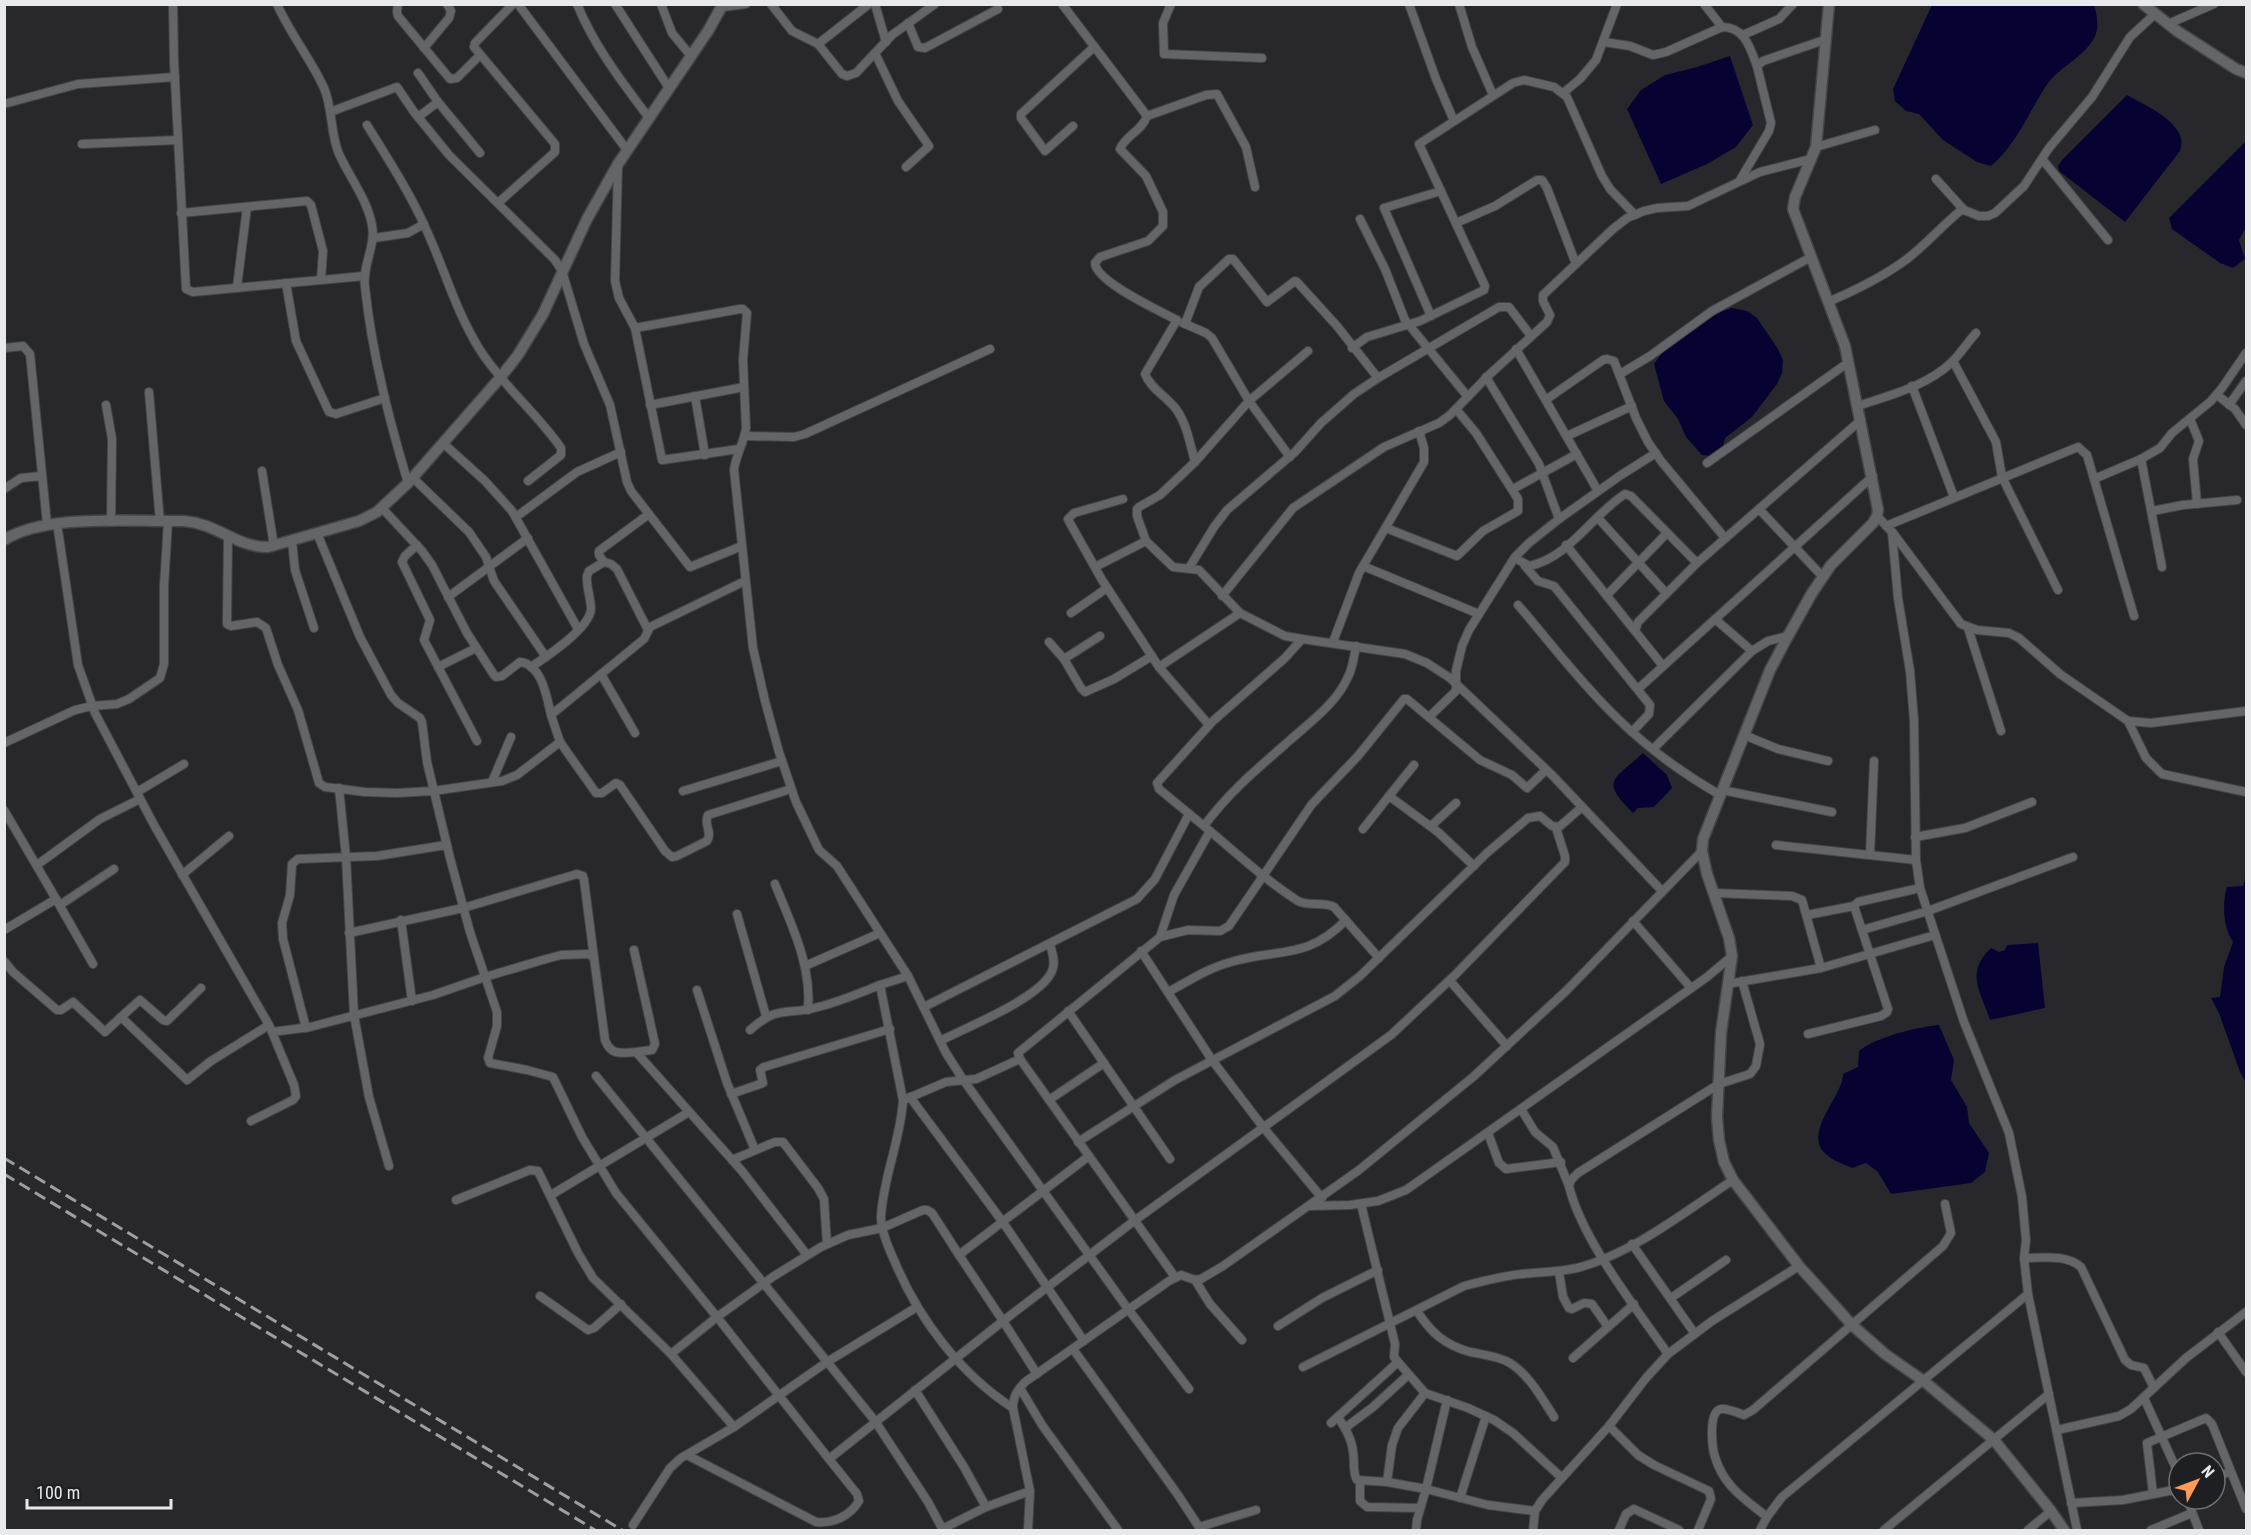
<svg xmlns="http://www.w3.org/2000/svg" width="2251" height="1535" viewBox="0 0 2251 1535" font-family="'Roboto Condensed',sans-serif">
  <rect width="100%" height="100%" fill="#28282c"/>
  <!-- water -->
  <g fill="#060332">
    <path d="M1932,5H2094C2097,15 2100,30 2093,40C2081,59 2059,67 2046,86C2029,112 2016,145 1991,166L1977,162L1943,140L1919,114L1906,111L1895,101L1893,89Z"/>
    <polygon points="1730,56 1753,125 1736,147 1707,164 1661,184 1627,109 1641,90 1665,75 1697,67"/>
    <path d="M2127,95C2145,105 2191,125 2180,151L2125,222L2059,171L2058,166L2062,160Z"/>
    <polygon points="2246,141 2246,227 2239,240 2245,259 2233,268 2220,263 2172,229 2169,218"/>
    <path d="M1732,308L1747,311L1757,318L1778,349L1783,360L1782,373L1777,384L1752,417L1725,438L1723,446L1711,456L1702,455L1686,437L1678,419L1664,401L1654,364C1672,338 1702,317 1732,308Z"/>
    <path d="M1643,753L1667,775L1672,788L1654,807L1638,808L1633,813C1599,780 1614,780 1643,753Z"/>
    <path d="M2246,875V1083L2240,1072L2219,1013L2211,998L2220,997L2224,967L2233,942C2223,927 2222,903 2227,887L2243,886Z"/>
    <path d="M2038,943L2045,1008L1990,1020C1980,990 1965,973 1991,948L1999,952L2005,950L2007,945Z"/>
    <path d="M1939,1025L1954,1060L1951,1080L1967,1107L1969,1123L1989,1153L1985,1172L1971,1183L1891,1194L1878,1172L1866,1163L1852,1168C1844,1164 1833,1161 1827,1155C1801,1133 1843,1097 1843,1074L1858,1067L1859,1051C1876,1037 1917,1027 1939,1025Z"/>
  </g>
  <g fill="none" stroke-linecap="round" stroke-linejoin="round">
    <!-- street casing -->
    <g stroke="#444548" stroke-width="10">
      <g id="street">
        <polyline points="173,4 174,62 186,289 193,292 364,276"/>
        <path d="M277,4C290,34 311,59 324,88C333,109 330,133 339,154C350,178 367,199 372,225C376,247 362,265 365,287C372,354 389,419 408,483"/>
        <polyline points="398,4 397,12 398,16 450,79 457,78 480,55"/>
        <polyline points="518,4 627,150"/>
        <path d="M577,4C594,46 622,82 649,118"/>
        <polyline points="615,4 669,88"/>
        <polyline points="661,4 672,33 691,56"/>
        <polyline points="771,4 792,31 818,44 842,74 847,76 856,73 892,35 935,4"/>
        <polyline points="875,4 886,42"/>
        <polyline points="1062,4 1147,116 1206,95 1217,94 1246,147 1255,187"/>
        <polyline points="1171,4 1163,23 1164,54 1262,58"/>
        <polyline points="1409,4 1436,79 1454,121"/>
        <polyline points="1459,4 1472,47 1493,95"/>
        <polyline points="1704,4 1722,27"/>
        <polyline points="723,7 746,4"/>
        <polyline points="908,23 918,47 925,48 998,9"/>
        <polyline points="2168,24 2214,4"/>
        <polyline points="1743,35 1779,19 1793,4"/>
        <path d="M1604,42L1630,46L1653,55L1666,52L1722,27C1745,27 1750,48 1757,66"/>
        <polyline points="818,44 869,4"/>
        <polyline points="424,48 449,18 451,11 447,4"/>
        <polyline points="875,53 898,101 929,146 906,167"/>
        <polyline points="418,73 438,102"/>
        <polyline points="1563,93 1580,79 1596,60 1617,4"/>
        <polyline points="4,104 78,84 175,77"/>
        <polyline points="330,112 397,87 414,112 449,155 555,260 562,271 584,344 610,405 627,482 631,491 690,567 742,546"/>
        <path d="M1147,116C1143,130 1125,136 1120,149L1146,176L1163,212V226L1148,241L1100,257L1095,263C1096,282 1160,311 1177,320L1145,374C1150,388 1167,397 1176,409C1187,424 1190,444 1195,462L1160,495L1139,507L1137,509V516L1146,541L1173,567L1199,570L1240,613L1285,636L1302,639"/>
        <polyline points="418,117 438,102 480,153"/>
        <path d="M367,125C388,159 410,193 426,229C445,270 455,310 480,350C503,386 537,413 561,448V455L528,481"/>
        <polyline points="1073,126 1045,151 1021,118 1021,114 1094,47"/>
        <polyline points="82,144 178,140"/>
        <polyline points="1816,147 1875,130"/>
        <polyline points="2042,159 2108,240"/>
        <path d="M618,166L615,281L619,298L635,328L740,309H743L747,313L743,360L746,428C744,443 736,454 734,470L753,648L765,701L779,752L796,802L819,850L837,866L908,976L880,985L903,1100C901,1139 883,1177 881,1217C881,1231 888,1247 894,1260C918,1318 960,1374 1013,1408"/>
        <polyline points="1936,179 1964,210"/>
        <polyline points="1740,180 1769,131 1771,123 1757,66 1763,61 1827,39"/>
        <polyline points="498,203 555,152 555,144 474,47 475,43 513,4"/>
        <polyline points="181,213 307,201 311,205 323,251 321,280"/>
        <polyline points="1360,219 1385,269 1405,320 1468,397"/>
        <polyline points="1456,223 1495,206 1537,180 1542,180 1547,188 1576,264"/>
        <polyline points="374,238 408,233 424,224"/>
        <polyline points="286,283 296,341 329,412 336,414 385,398"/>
        <polyline points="237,287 247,207"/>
        <path d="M1828,302C1856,290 1883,277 1907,259C1926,244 1942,226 1960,211L1964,210L1979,216H1988L1995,213L2024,186L2049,148L2092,97L2130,37L2155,14"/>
        <polyline points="1431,316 1384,208 1441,191"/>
        <polyline points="1183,323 1206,333 1212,338 1249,401 1290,457"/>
        <polyline points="1185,324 1199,287 1229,259 1233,259 1267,302 1295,281 1297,282 1337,326 1378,378"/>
        <polyline points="635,328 662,460 739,449"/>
        <polyline points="4,348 23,346 30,354 47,524"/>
        <polyline points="1352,348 1367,337 1420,321 1484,290 1485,286 1419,144 1513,83 1524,80 1554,87 1567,97 1602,176 1610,189 1635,215"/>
        <polyline points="1516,349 1598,491"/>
        <polyline points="1953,361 1996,442 2002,477 2058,590"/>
        <polyline points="1620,374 1650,356 1712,311 1811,257"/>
        <polyline points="1486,377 1539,464 1559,519"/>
        <polyline points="1912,386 1954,497"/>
        <polyline points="149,392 160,522"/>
        <polyline points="2217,395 2235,409 2246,425"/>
        <polyline points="695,396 705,455"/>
        <polyline points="1547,399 1603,360 1607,359 1614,361 1636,418 1648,442 1661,461 1725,538"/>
        <polyline points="106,405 112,439 111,522"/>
        <polyline points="650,405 744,387"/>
        <polyline points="2229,405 2246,381"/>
        <path d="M1858,406C1890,395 1927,386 1952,362C1961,353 1968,342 1976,333"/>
        <polyline points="2190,419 2199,441 2193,459 2197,504"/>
        <polyline points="745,436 794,437 805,434 990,349"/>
        <polyline points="1567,436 1632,406"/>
        <polyline points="443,443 485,481 512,511 578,629"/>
        <polyline points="2141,459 2162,567"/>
        <polyline points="1195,462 1249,401 1308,351"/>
        <polyline points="1707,463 1849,362"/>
        <polyline points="262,471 274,546"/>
        <polyline points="413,478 469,532 486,557 494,581 546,657"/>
        <polyline points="2094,479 2141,459 2160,448 2172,433 2211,401 2222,388 2246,353"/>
        <polyline points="4,489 21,478 42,476"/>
        <polyline points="1513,489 1577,454"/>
        <polyline points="1123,499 1074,513 1068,519 1070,523 1102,580 1159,667 1209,725"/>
        <path d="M382,508L422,551L432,565L467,633L494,675L496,677L502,676L520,662C542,664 547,698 551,715"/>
        <polyline points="1759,509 1823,577"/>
        <polyline points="2152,511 2183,505 2237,500"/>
        <polyline points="1877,516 1892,532 1898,598 1910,671 1914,720 1916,860 1920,888 1964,1022 2009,1133 2022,1197 2026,1240 2024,1258 2028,1294 2077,1530"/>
        <polyline points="516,517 577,472 621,452"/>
        <polyline points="1598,518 1666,593"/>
        <polyline points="57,523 78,665 95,713 154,825 269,1025"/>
        <polyline points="1886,526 2078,447 2087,455 2134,616"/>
        <polyline points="1386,528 1457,556 1483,531 1518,511 1518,499 1476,433 1456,409"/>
        <polyline points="317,533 360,637 391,695 398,703 420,718 422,722 427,762 450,858 470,932 497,1012 497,1026 488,1058 490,1063 527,1070 553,1077 582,1137 616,1193 717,1317 774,1276 821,1247 848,1235 882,1228 923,1210 927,1210 932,1213 959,1255"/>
        <polyline points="1893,533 1961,624 1977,630 2009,633 2019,638 2060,674 2128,721 2151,723 2246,711"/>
        <polyline points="228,535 227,624 231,626 257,622 266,628 278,665 298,710 319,783 325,787 365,792 397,793 433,791 502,781 517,775 560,742 551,715 644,639 650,627 745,581"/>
        <polyline points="292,541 295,570 314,628"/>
        <polyline points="417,545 405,556 402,562 430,620 424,640 477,741"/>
        <polyline points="1566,545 1635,631"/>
        <path d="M1515,558L1529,566C1569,558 1592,515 1625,494L1631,496L1697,563"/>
        <polyline points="604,562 611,564 617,569 648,630"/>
        <polyline points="1363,566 1479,614"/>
        <polyline points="1525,566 1538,581 1554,586 1650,705 1649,714 1632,732"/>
        <polyline points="1095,567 1146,541"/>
        <polyline points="1189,568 1214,527 1227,510 1295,452 1321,423 1354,394 1378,378 1499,307 1509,307 1531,336"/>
        <polyline points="1607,595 1667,533"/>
        <polyline points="1222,596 1293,508 1384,447 1439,423 1450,415 1490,374 1547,322 1550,315 1543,301 1543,295 1613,229 1627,218 1644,211 1657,208 1688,206 1760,172 1811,159"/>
        <polyline points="448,597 528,538"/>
        <path d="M1518,605C1549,641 1579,681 1614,715C1645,746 1682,773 1720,795"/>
        <polyline points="1071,613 1107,588"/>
        <polyline points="1715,619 1752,651"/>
        <polyline points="1968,628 2001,731"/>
        <polyline points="1049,642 1064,659 1081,688 1085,692 1114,679 1152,656"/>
        <polyline points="1333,642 1359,573 1424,462 1424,448 1419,431"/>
        <polyline points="1064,659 1100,636"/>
        <polyline points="1663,666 1635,631 1638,622 1697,563 1861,420"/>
        <polyline points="438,667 476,648"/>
        <path d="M531,667C546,657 590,628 591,609C591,598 586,587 587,576L589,571L604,562L599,555V551L649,514"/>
        <polyline points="1159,667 1240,613"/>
        <polyline points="601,674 635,733"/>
        <polyline points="1638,689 1873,476"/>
        <polyline points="1429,717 1456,691 1456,671 1462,646 1469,630 1515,557 1529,543 1559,519 1621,475 1656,453"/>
        <polyline points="2128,721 2146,758 2162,774 2246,792"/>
        <polyline points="1744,735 1778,749 1828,761"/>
        <path d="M560,742L596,793H602L616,783L620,785L665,851L672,857L677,856L707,841C713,832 703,824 708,815L791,789"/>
        <polyline points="4,743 75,710 92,706 117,704 129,699 160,678 164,664 164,586 168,522"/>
        <polyline points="1653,749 1752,651 1768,641 1788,636"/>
        <polyline points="492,782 511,737"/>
        <polyline points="339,788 346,857 354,1015 369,1097 389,1166"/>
        <polyline points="1722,790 1832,812"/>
        <polyline points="683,791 782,761"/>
        <polyline points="137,792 184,764"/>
        <polyline points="1389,796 1414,765"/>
        <polyline points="4,810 56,899 4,930"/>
        <path d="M1204,826C1228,793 1258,768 1289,741C1310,722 1336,704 1348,677C1353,667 1354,657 1356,646"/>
        <polyline points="1431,826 1456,803"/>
        <polyline points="1363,829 1389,796 1438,832 1474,866"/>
        <path d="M1210,831C1238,855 1267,881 1298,901C1310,907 1323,901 1334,907L1379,958"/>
        <polyline points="1915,837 1965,828 2032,802"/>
        <polyline points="1776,845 1916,860"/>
        <polyline points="1870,855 1874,761"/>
        <polyline points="37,865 100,819 140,799"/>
        <polyline points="182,875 229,836"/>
        <path d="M775,884C791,924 812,965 808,1010"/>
        <polyline points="1714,893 1792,896 1802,900 1821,968"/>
        <polyline points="56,899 93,964"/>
        <polyline points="60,905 114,869"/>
        <polyline points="737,914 766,1016"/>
        <polyline points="1807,915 1854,906"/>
        <polyline points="401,920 412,1001"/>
        <polyline points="1633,921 1691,988"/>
        <polyline points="1862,930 1928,911 2073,857"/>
        <polyline points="349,933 463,908 577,874 583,876 584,880 594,958"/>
        <polyline points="1160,937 1188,930 1220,931 1229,926 1312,804 1358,756 1404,699 1407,699 1480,760 1512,775 1527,788 1546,770"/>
        <polyline points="634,950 655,1044 652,1050 636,1052"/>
        <polyline points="1141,951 1212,1060 1263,1127 1322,1198"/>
        <path d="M4,961L13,972L57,1010H61L73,1002L105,1032L121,1017L187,1080L211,1061L269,1025L272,1032L310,1027L433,995L485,977L546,959L561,955L589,954L594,958L605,1040C611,1056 621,1053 636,1052L742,1171L807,1255"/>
        <polyline points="805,966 880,933"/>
        <polyline points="908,976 946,1053 962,1078 1128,1309 1189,1389"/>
        <polyline points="1450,981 1507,1046"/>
        <polyline points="1727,984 1821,968 1935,935"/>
        <polyline points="697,990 727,1083 755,1150"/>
        <path d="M1168,992C1189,981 1208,968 1231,962C1279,948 1307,960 1346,920"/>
        <polyline points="924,1007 1137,899 1155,879 1189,814"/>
        <polyline points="1068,1011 1170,1159"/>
        <polyline points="121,1017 140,1000 163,1020 167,1021 201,988"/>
        <polyline points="306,1028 283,939 282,923 290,895 292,864 298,859 377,856 446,845"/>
        <path d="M750,1030C779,1004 786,1016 818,1007C839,1002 860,993 880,985"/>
        <polyline points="1808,1034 1881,1016 1887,1012 1888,1009 1854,906 1858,902 1920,888"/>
        <path d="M940,1041C967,1027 1041,998 1052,971C1056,963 1052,952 1050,944"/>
        <polyline points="596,1076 875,1421 928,1502 943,1530"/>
        <polyline points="731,1094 763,1083 760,1070 764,1067 890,1029"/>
        <polyline points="910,1097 1002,1221 1084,1341"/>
        <polyline points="906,1099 946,1082 976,1079 1020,1059"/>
        <polyline points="1049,1100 1104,1063"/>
        <polyline points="1521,1109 1535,1132 1553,1147 1569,1186"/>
        <polyline points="251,1121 293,1100 296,1096 294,1085 272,1032"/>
        <polyline points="1488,1133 1499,1163 1506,1169 1561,1162"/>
        <polyline points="1078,1142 1175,1080 1335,996 1360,976 1488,852 1528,818 1540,816 1552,826 1559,827 1582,807"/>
        <polyline points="1089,1156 1175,1277"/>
        <polyline points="732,1160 775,1142 783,1142 818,1188 824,1199 827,1244"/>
        <polyline points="551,1195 689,1112"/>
        <polyline points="456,1200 530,1170 538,1171 578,1253 593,1278 671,1354"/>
        <polyline points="1361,1204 1395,1344 1394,1357 1398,1362 1425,1393 1468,1408 1494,1420 1513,1433 1562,1478"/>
        <polyline points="1310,1206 1350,1205 1378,1201 1406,1190 1707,977 1732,956"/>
        <polyline points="1632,1244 1695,1334"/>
        <path d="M2024,1258C2043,1258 2066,1254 2081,1267L2125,1360L2131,1365L2144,1368L2154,1388"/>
        <polyline points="1559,1272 1563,1297 1569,1308 1572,1309 1584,1303 1592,1304 1608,1327"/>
        <polyline points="1195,1280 1210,1304 1242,1340"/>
        <polyline points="540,1296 588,1330 594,1328 621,1304"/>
        <polyline points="1671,1298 1726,1260"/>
        <path d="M1417,1311C1431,1333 1445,1345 1470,1352C1484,1355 1498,1356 1510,1363C1530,1376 1541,1397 1554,1417"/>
        <polyline points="1278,1326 1322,1298 1378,1270"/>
        <polyline points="2218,1332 2246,1372"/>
        <polyline points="1073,1349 1178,1495 1201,1530"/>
        <path d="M1668,1354C1636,1308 1582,1240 1569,1186L1571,1180L1578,1173L1719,1084L1750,1074L1756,1066L1760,1044L1742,981"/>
        <polyline points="1573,1358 1634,1304"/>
        <path d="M1303,1367L1464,1286C1483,1281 1502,1276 1522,1274C1541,1272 1559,1272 1577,1268C1632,1254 1686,1211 1733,1180"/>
        <polyline points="1037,1374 1003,1321 1134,1221 1391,1035 1454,976 1565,862 1565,856 1556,828"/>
        <polyline points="1020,1388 1042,1425 1118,1530"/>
        <polyline points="915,1390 964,1467 986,1507"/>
        <polyline points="2144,1398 2179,1475"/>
        <path d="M1338,1417C1345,1428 1352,1439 1353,1452C1355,1461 1352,1472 1357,1480L1387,1482L1426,1489L1488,1505L1535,1511"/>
        <polyline points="1331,1423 1398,1362"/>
        <polyline points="1609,1426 1638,1455 1654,1465 1709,1491 1711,1499 1698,1530"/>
        <polyline points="734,1427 827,1362 917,1307"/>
        <polyline points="1345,1428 1373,1407 1408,1375"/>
        <polyline points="2057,1430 2119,1416 2131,1409 2186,1358 2246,1312"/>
        <path d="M687,1455L816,1522C833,1524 850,1516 859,1501L857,1494L829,1459"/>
        <polyline points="2215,1477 2230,1472"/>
        <polyline points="1360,1481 1360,1501 1367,1507 1420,1508"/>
        <polyline points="1387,1482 1392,1445 1398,1428 1425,1393"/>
        <polyline points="2153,1494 2147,1443 2206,1418 2212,1424 2246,1509"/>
        <polyline points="1460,1498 1486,1416"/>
        <polyline points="2187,1499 2199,1530"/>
        <polyline points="2071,1503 2123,1500 2179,1489"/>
        <path d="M1767,1517C1755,1507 1741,1498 1731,1486C1724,1478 1718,1467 1715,1457C1712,1447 1708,1412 1721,1409C1728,1408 1738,1413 1744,1415L1753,1410L1943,1246L1951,1233L1945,1204"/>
        <polyline points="633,1525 670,1468 681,1458 734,1427 671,1354 717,1317 829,1459 1003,1321 959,1255 1089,1156 1020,1059 1018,1053 1160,937 1174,895 1210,831 1159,789 1157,783 1213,721 1285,658 1302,639 1405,654 1427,663 1450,678 1552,775 1662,891"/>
        <polyline points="1199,1527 1256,1510"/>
        <polyline points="942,1529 986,1507 1030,1491"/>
        <path d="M1028,1530L1030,1491L1013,1408C1013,1396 1017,1391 1025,1382L1169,1281L1181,1275L1195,1280L1201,1279L1223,1266L1359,1170L1473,1077L1567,990L1702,851"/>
        <polyline points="1416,1530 1417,1520 1426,1489 1447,1400"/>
        <polyline points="1533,1530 1535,1511 1542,1500 1609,1426 1646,1378 1668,1354 1712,1321 1799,1266"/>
        <polyline points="1619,1530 1626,1514 1634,1509 1679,1530"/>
        <polyline points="1760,1530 1767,1517 1782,1497 2028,1294"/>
        <polyline points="1884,1530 2049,1394"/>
        <polyline points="2028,1530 2051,1511"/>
        <polyline points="2151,1530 2192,1513"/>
      </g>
    </g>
    <!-- secondary casing -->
    <g stroke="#444548" stroke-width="13">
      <g id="secondary">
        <polyline points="1829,4 1816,147 1795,197 1793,209 1845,346 1878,510 1877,516 1873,523 1831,565 1812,593 1788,636 1770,670 1703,839 1702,851 1707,874 1729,938 1732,956 1721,1033 1717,1117 1719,1140 1724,1162 1733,1180 1799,1266 1852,1325 1885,1354 1925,1382 1994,1440 2051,1511 2064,1530"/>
        <polyline points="2143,4 2177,31 2236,69 2246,73"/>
        <path d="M4,540C47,513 133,522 184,521C219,524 235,547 268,547L359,521L377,512L408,483L500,378L518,355L543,314L587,219L618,164L708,31L723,4"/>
      </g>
    </g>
    <!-- street -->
    <use href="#street" stroke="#636568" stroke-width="8"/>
    <!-- secondary -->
    <use href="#secondary" stroke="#636568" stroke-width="10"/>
    <!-- rail -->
    <g stroke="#9e9fa2" stroke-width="3" stroke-dasharray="12 6" stroke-linecap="butt">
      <polyline points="4,1158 622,1530"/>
      <polyline points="4,1174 595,1530"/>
    </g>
  </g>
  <!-- border -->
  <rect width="2251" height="1535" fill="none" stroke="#e8e9eb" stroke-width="12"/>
  <!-- north arrow -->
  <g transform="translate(2197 1481) rotate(49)"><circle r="28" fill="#1e1f22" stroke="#6f7072" stroke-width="1.5"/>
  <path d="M0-4.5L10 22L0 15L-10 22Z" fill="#fe9b59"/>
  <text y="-9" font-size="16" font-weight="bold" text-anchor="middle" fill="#e8e9eb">N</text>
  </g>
  <!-- scale -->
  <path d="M27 1499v9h144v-9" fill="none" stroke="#e8e9eb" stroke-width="3"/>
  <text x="36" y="1499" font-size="18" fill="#e8e9eb" stroke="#1e1f22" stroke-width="4.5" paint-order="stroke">100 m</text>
</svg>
